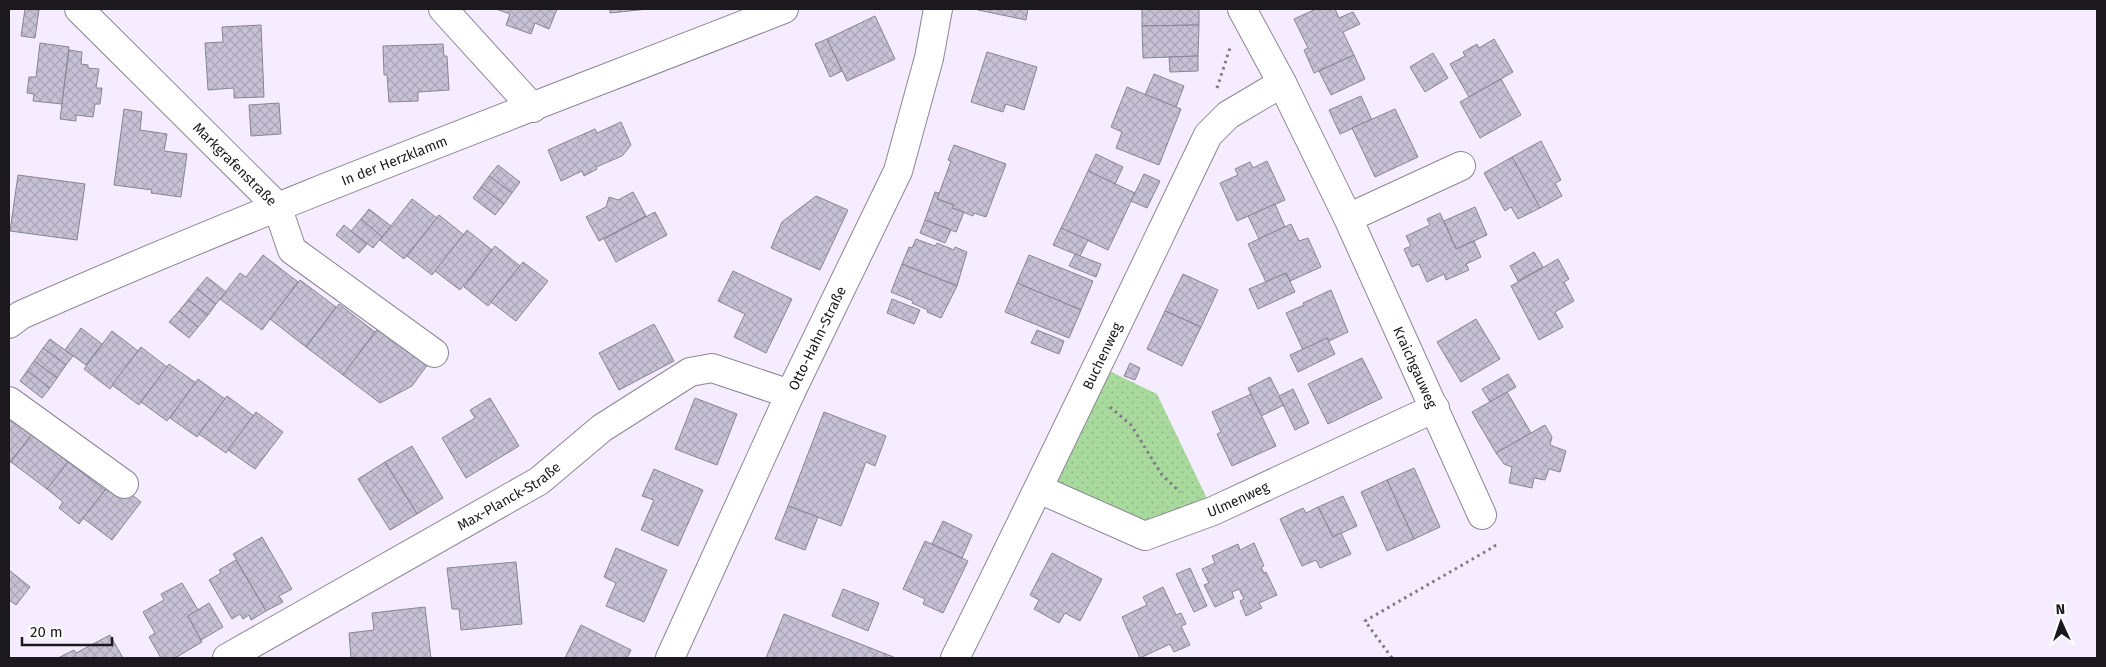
<svg xmlns="http://www.w3.org/2000/svg" width="2106" height="667" viewBox="0 0 2106 667" font-family="'Fira Sans',sans-serif">
  <defs>
    <pattern id="park-dots" width="8" height="8" patternUnits="userSpaceOnUse" patternTransform="scale(1.25)"><rect width="8" height="8" fill="#a9da9d"/><path d="M2 2h.1M6 6h.1" fill="none" stroke="#91ba87" stroke-width="1.8" stroke-linecap="round"/></pattern>
    <pattern id="building-cross-hatch" width="8" height="8" patternUnits="userSpaceOnUse" patternTransform="scale(1.25)"><rect width="8" height="8" fill="#c6c1d4"/><path d="M0 0l8 8M0 8l8-8" fill="none" stroke="#aaa5b6"/></pattern>
  </defs>
  <rect width="100%" height="100%" fill="#f6ecff"/>
  <!-- park -->
  <polygon fill="url(#park-dots)" points="1097,365 1157,394 1213,511 1145,536 1039,489"/>
  <!-- building -->
  <g fill="url(#building-cross-hatch)" stroke="#888495">
    <polygon points="25,9 39,10 35,38 21,36"/>
    <polygon points="496,9 557,9 549,29 535,23 531,34 506,25 510,14"/>
    <polygon points="610,9 648,9 610,13"/>
    <polygon points="978,9 1028,9 1026,20 978,10"/>
    <polygon points="1142,9 1199,9 1199,25 1142,26"/>
    <polygon points="1316,9 1335,9 1339,18 1353,12 1360,24 1343,32 1354,55 1314,73 1304,50 1308,48 1294,19"/>
    <polygon points="875,16 895,59 847,81 827,39"/>
    <polygon points="261,25 264,97 234,98 234,88 208,90 205,43 223,42 222,27"/>
    <polygon points="1199,25 1198,56 1143,58 1142,26"/>
    <polygon points="827,39 842,71 830,77 815,44"/>
    <polygon points="1494,39 1513,72 1469,97 1450,64 1465,56 1463,52 1477,44 1479,48"/>
    <polygon points="40,43 69,47 62,104 33,101 34,94 27,93 29,77 36,77"/>
    <polygon points="443,44 444,56 447,56 449,90 418,92 418,101 389,102 387,75 384,75 383,46"/>
    <polygon points="69,50 82,52 81,64 88,65 88,68 99,69 96,88 102,88 100,104 95,104 93,117 76,115 76,121 60,119"/>
    <polygon points="987,52 1037,67 1024,110 1006,104 1003,112 971,102"/>
    <polygon points="1433,53 1448,78 1425,92 1410,67"/>
    <polygon points="1354,55 1365,79 1331,95 1319,71"/>
    <polygon points="1198,56 1198,71 1170,72 1169,57"/>
    <polygon points="1154,74 1184,86 1176,107 1145,95"/>
    <polygon points="1501,79 1521,115 1480,138 1460,102"/>
    <polygon points="1127,87 1181,109 1159,165 1116,148 1122,132 1111,127"/>
    <polygon points="1361,96 1372,120 1340,134 1329,110"/>
    <polygon points="279,103 281,134 251,136 249,105"/>
    <polygon points="124,109 142,112 140,130 167,134 164,151 187,154 181,197 151,193 152,190 114,185"/>
    <polygon points="1395,109 1418,157 1375,177 1352,128"/>
    <polygon points="621,122 631,145 622,156 596,167 597,169 584,176 582,171 561,181 548,150 595,129 597,133"/>
    <polygon points="1541,141 1561,180 1555,183 1562,196 1540,208 1512,157"/>
    <polygon points="954,145 1006,164 986,217 974,213 973,216 952,208 954,205 937,199 951,161 948,160"/>
    <polygon points="1096,154 1123,167 1115,184 1088,171"/>
    <polygon points="1512,157 1540,208 1518,219 1511,207 1505,211 1484,173"/>
    <polygon points="1267,161 1285,200 1237,221 1220,183 1238,175 1235,169 1250,162 1253,168"/>
    <polygon points="498,165 520,182 512,193 489,176"/>
    <polygon points="1088,171 1135,193 1108,250 1061,228"/>
    <polygon points="1144,174 1160,181 1147,208 1131,201"/>
    <polygon points="18,175 85,184 77,240 10,231"/>
    <polygon points="489,176 512,193 504,204 481,187"/>
    <polygon points="481,187 504,204 495,215 473,198"/>
    <polygon points="633,192 646,216 599,241 586,217 606,207 609,197 618,200"/>
    <polygon points="935,192 939,193 937,199 954,205 952,208 964,212 956,232 925,220"/>
    <polygon points="816,196 848,210 820,270 771,248 782,222"/>
    <polygon points="412,199 437,218 404,259 380,240"/>
    <polygon points="1275,204 1285,227 1259,239 1248,216"/>
    <polygon points="1475,207 1487,235 1456,249 1444,221"/>
    <polygon points="369,209 391,226 382,237 361,219"/>
    <polygon points="655,212 667,235 616,262 604,239"/>
    <polygon points="1440,213 1456,249 1474,241 1481,257 1466,264 1469,270 1446,280 1444,274 1427,282 1419,264 1412,267 1404,249 1411,246 1406,236 1430,225 1427,219"/>
    <polygon points="439,215 464,235 432,275 407,256"/>
    <polygon points="361,219 382,237 373,248 351,231"/>
    <polygon points="925,220 951,230 945,243 920,233"/>
    <polygon points="1291,224 1299,241 1308,238 1321,267 1290,281 1286,273 1266,282 1248,244"/>
    <polygon points="344,225 367,244 359,253 336,235"/>
    <polygon points="1061,228 1088,240 1080,256 1053,245"/>
    <polygon points="467,230 492,250 460,290 435,271"/>
    <polygon points="916,239 935,246 937,243 954,250 955,247 967,252 957,286 902,264 909,247 912,248"/>
    <polygon points="495,246 520,266 488,306 464,287"/>
    <polygon points="1534,252 1543,267 1518,281 1510,266"/>
    <polygon points="1075,254 1101,264 1096,277 1069,266"/>
    <polygon points="263,255 298,282 262,330 220,299 240,273 246,277"/>
    <polygon points="1029,255 1093,281 1081,310 1017,283"/>
    <polygon points="1558,259 1569,279 1564,282 1574,301 1555,312 1563,327 1539,340 1511,286"/>
    <polygon points="523,262 548,281 516,321 491,302"/>
    <polygon points="902,264 957,286 941,318 927,312 928,310 912,303 913,301 891,292"/>
    <polygon points="733,271 792,299 766,353 734,337 745,314 718,301"/>
    <polygon points="1286,273 1295,292 1258,309 1249,289"/>
    <polygon points="1183,274 1218,290 1201,327 1165,311"/>
    <polygon points="207,277 226,292 216,304 197,289"/>
    <polygon points="300,280 336,307 306,347 270,319"/>
    <polygon points="1017,283 1081,310 1069,338 1005,312"/>
    <polygon points="197,289 216,304 208,315 188,300"/>
    <polygon points="1331,290 1348,332 1329,341 1327,338 1303,350 1286,313 1304,305 1303,303"/>
    <polygon points="892,299 920,310 914,324 887,313"/>
    <polygon points="188,300 208,315 198,327 179,311"/>
    <polygon points="339,304 375,332 343,375 306,347"/>
    <polygon points="179,311 198,327 189,338 169,322"/>
    <polygon points="1165,311 1201,327 1182,366 1147,349"/>
    <polygon points="1476,319 1500,359 1461,382 1437,342"/>
    <polygon points="654,324 674,361 619,390 599,353"/>
    <polygon points="379,327 428,364 412,386 380,403 343,375"/>
    <polygon points="81,328 102,344 86,365 65,350"/>
    <polygon points="1037,330 1064,341 1059,354 1031,343"/>
    <polygon points="112,331 138,351 110,389 84,369"/>
    <polygon points="1327,338 1335,354 1298,372 1290,355"/>
    <polygon points="50,339 73,356 66,365 43,348"/>
    <polygon points="141,347 167,367 139,405 112,385"/>
    <polygon points="43,348 66,365 57,378 34,361"/>
    <polygon points="1362,358 1382,398 1328,424 1308,384"/>
    <polygon points="34,361 57,378 50,388 27,371"/>
    <polygon points="1130,363 1140,368 1135,380 1124,376"/>
    <polygon points="169,364 196,383 167,421 141,402"/>
    <polygon points="27,371 50,388 42,398 20,381"/>
    <polygon points="1508,374 1516,387 1490,402 1482,389"/>
    <polygon points="1270,377 1284,405 1261,416 1248,388"/>
    <polygon points="198,379 225,399 197,437 170,418"/>
    <polygon points="1293,389 1309,423 1295,430 1279,396"/>
    <polygon points="1507,392 1531,433 1496,453 1472,412"/>
    <polygon points="1251,394 1276,446 1232,466 1217,434 1221,432 1212,412"/>
    <polygon points="227,396 254,416 226,453 199,434"/>
    <polygon points="490,398 519,446 466,478 442,438 475,418 470,410"/>
    <polygon points="695,398 737,414 717,465 675,449"/>
    <polygon points="256,412 283,432 255,469 228,450"/>
    <polygon points="824,412 886,436 875,466 866,462 841,526 788,506"/>
    <polygon points="9,416 32,434 9,464"/>
    <polygon points="1545,425 1552,437 1550,445 1566,451 1560,472 1549,469 1545,480 1534,478 1532,488 1509,483 1512,467 1504,464 1496,453"/>
    <polygon points="32,434 68,462 47,489 11,462"/>
    <polygon points="412,446 443,498 417,514 385,462"/>
    <polygon points="68,462 105,490 79,524 59,508 63,502 47,489"/>
    <polygon points="385,462 417,514 390,530 358,479"/>
    <polygon points="1414,468 1440,527 1414,539 1387,480"/>
    <polygon points="654,469 703,490 678,546 641,530 654,500 642,496"/>
    <polygon points="113,480 141,502 112,540 83,518"/>
    <polygon points="1387,480 1414,539 1387,551 1361,492"/>
    <polygon points="1343,496 1357,526 1333,537 1318,507"/>
    <polygon points="788,506 818,517 805,550 775,539"/>
    <polygon points="1318,507 1333,537 1341,533 1351,554 1320,568 1316,560 1302,566 1280,519 1303,508 1306,513"/>
    <polygon points="943,521 972,535 962,558 932,544"/>
    <polygon points="262,537 292,589 279,596 283,602 266,611 233,554"/>
    <polygon points="925,541 968,561 943,613 923,604 925,599 903,589"/>
    <polygon points="1254,543 1264,566 1261,567 1264,573 1266,572 1277,595 1259,603 1262,608 1246,616 1240,601 1244,599 1239,589 1232,592 1234,598 1215,607 1204,585 1209,583 1202,569 1215,563 1212,556 1238,544 1240,550"/>
    <polygon points="616,548 667,570 644,622 606,606 616,583 604,577"/>
    <polygon points="1052,553 1102,579 1080,621 1065,613 1059,623 1034,609 1039,600 1030,595"/>
    <polygon points="236,560 266,611 251,620 249,615 243,619 240,614 232,619 209,580 221,573 219,570"/>
    <polygon points="516,562 522,624 461,630 459,609 452,609 447,568"/>
    <polygon points="1190,568 1207,606 1194,612 1176,574"/>
    <polygon points="9,570 30,587 16,605 9,600"/>
    <polygon points="182,583 198,610 188,616 202,642 175,658 161,658 149,637 155,633 143,612 164,600 161,594"/>
    <polygon points="1163,587 1176,615 1181,613 1186,624 1181,626 1190,645 1174,652 1170,644 1140,658 1122,617 1147,605 1143,597"/>
    <polygon points="843,589 879,603 868,631 832,616"/>
    <polygon points="209,603 223,627 201,640 188,616"/>
    <polygon points="425,607 431,658 351,658 349,633 374,630 372,613"/>
    <polygon points="784,614 896,658 766,658"/>
    <polygon points="581,625 631,650 627,658 565,658"/>
    <polygon points="110,635 123,658 58,658 74,650 76,653"/>
  </g>
  <g fill="none" stroke-linecap="round" stroke-linejoin="round">
    <!-- minor casing -->
    <g stroke="#8d8595" stroke-width="30">
      <g id="minor">
        <path id="s1" d="M79,9L277,206L292,250L434,353"/>
        <polyline points="443,9 533,108"/>
        <path id="s2" d="M1242,9L1282,83L1348,218L1482,515"/>
        <polyline points="1348,218 1461,166"/>
        <path id="s3" d="M9,324L21,315C272,204 529,109 784,9"/>
        <polyline points="9,401 124,484"/>
        <path id="s4" d="M1039,489L1145,536L1213,511L1435,408"/>
        <path id="s5" d="M227,658L539,481L602,428L690,372L712,368L790,394"/>
        <path id="s6" d="M670,658L790,394L898,171L929,58L938,9"/>
        <path id="s7" d="M955,658C1041,485 1124,310 1208,135L1228,115L1282,83"/>
      </g>
    </g>
    <!-- path -->
    <g stroke="#807a86" stroke-width="3" stroke-dasharray="2.5 4" stroke-linecap="butt">
      <polyline points="1217,88 1230,48"/>
      <polyline points="1110,407 1131,425 1162,475 1180,492"/>
      <polyline points="1392,658 1365,621 1495,546 1493,541"/>
    </g>
    <!-- minor -->
    <use href="#minor" stroke="#fff" stroke-width="28"/>
  </g>
  <g text-anchor="middle" dominant-baseline="central" stroke-width="4" stroke-linejoin="round" paint-order="stroke">
    <!-- street labels -->
    <g font-size="14" fill="#1b181e" stroke="#fefefe">
      <text stroke="none"><textPath href="#s3" startOffset="419">In der Herzklamm</textPath></text>
      <text stroke="none"><textPath href="#s1" startOffset="220">Markgrafenstraße</textPath></text>
      <text stroke="none"><textPath href="#s6" startOffset="352">Otto-Hahn-Straße</textPath></text>
      <text stroke="none"><textPath href="#s7" startOffset="336">Buchenweg</textPath></text>
      <text stroke="none"><textPath href="#s2" startOffset="398">Kraichgauweg</textPath></text>
      <text stroke="none"><textPath href="#s5" startOffset="325">Max-Planck-Straße</textPath></text>
      <text stroke="none"><textPath href="#s4" startOffset="216">Ulmenweg</textPath></text>
    </g>
  </g>
  <!-- border -->
  <rect width="2106" height="667" fill="none" stroke="#1b181e" stroke-width="20"/>
  <!-- north arrow -->
  <g transform="translate(2061 622) rotate(357)" stroke="#fefefe" stroke-width="4" paint-order="stroke">
  <path d="M0-4L9 19L0 12L-9 19Z" fill="#1b181e"/>
  <text y="-8" font-size="14" font-weight="bold" text-anchor="middle" fill="#1b181e">N</text>
  </g>
  <!-- scale -->
  <path d="M22 637v8h90v-8" fill="none" stroke="#1b181e" stroke-width="2.5"/>
  <text x="30" y="637" font-size="15" fill="#1b181e" stroke="#fefefe" stroke-width="4" paint-order="stroke">20 m</text>
</svg>
